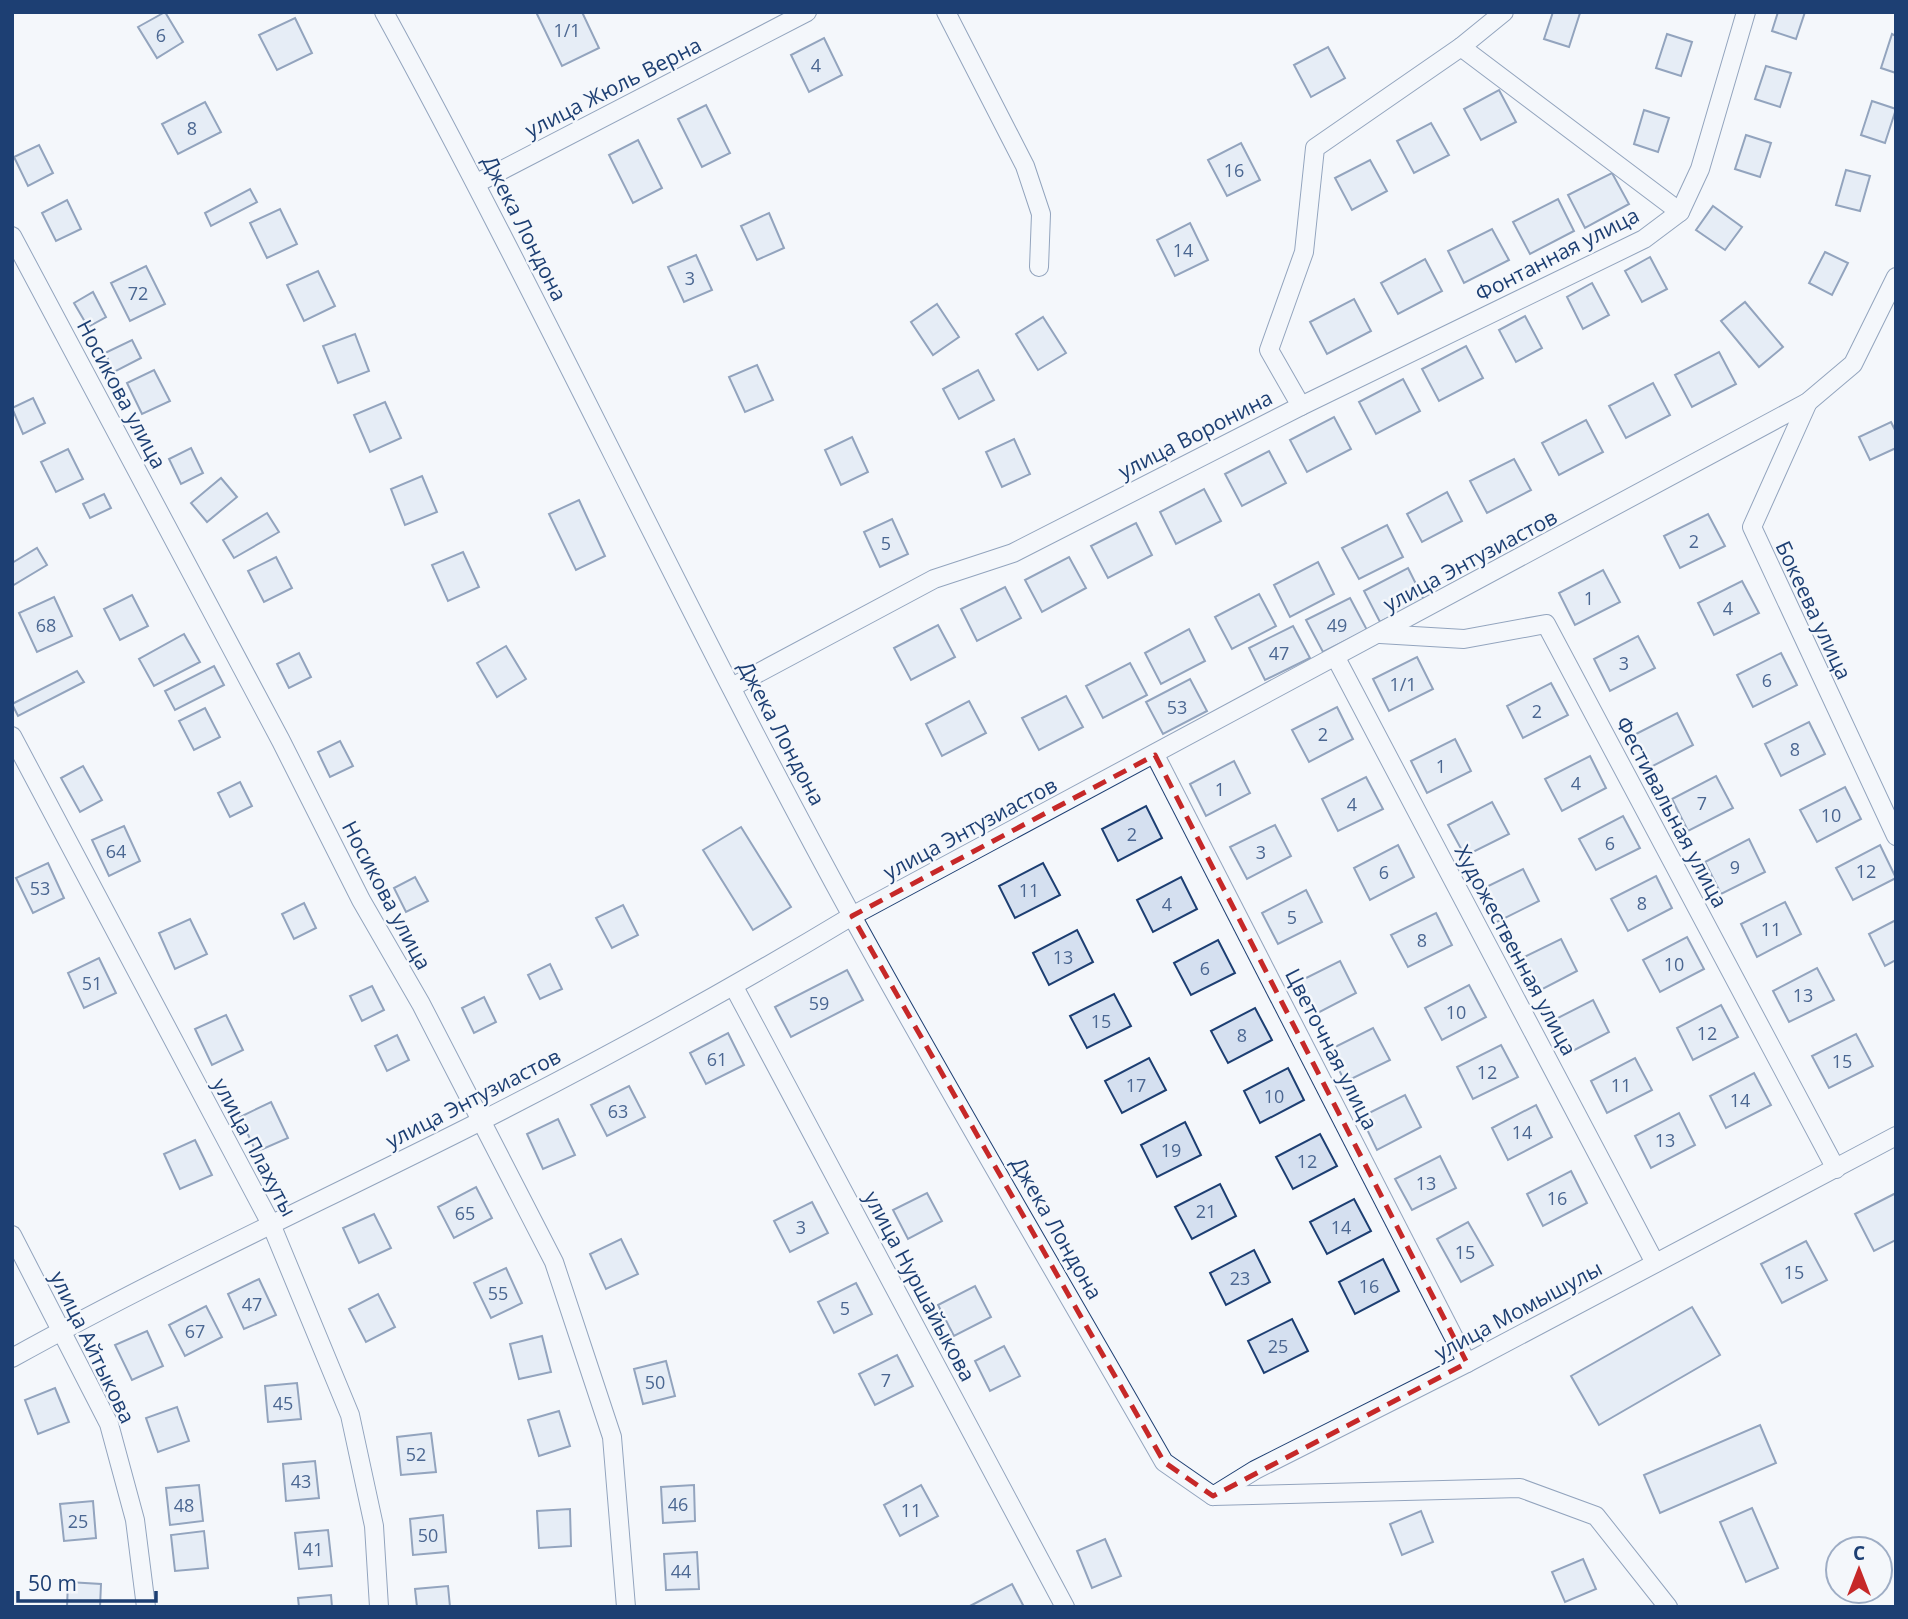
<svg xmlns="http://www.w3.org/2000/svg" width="1908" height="1619" viewBox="0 0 1908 1619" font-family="'Open Sans',sans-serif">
  <rect width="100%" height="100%" fill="#f4f7fb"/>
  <!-- building -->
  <g fill="#d5e0f0" stroke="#1d3f73" stroke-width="2">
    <polygon points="165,12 183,42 157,58 138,27"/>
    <polygon points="536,12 582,12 599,48 562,66"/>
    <polygon points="1553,12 1580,13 1569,47 1544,39"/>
    <polygon points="1778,12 1805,12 1796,39 1772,31"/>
    <polygon points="295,18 312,53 277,70 259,35"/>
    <polygon points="1667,34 1692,42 1681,76 1656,68"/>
    <polygon points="1892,34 1896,36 1896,73 1881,68"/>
    <polygon points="824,38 842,75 809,92 791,55"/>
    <polygon points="1328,47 1345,78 1311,97 1294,65"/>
    <polygon points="1766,66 1791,73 1780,107 1755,99"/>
    <polygon points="1499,90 1516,122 1481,140 1464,109"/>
    <polygon points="1872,101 1896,109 1885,143 1861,135"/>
    <polygon points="205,102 221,132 178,154 162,124"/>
    <polygon points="706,105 730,153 702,167 678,119"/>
    <polygon points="1644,110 1669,118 1658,152 1634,144"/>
    <polygon points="1431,123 1449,155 1414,173 1397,141"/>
    <polygon points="1746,135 1771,143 1760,177 1735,169"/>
    <polygon points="638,140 662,188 633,203 609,155"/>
    <polygon points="1241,143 1260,180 1227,196 1208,160"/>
    <polygon points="39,145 53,173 28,186 14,157"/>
    <polygon points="1370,160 1387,191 1352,210 1335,178"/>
    <polygon points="1846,170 1870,176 1860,211 1836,205"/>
    <polygon points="1612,173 1629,204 1585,228 1568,195"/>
    <polygon points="250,189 257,202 211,226 205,213"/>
    <polygon points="1558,199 1574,231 1530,254 1513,222"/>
    <polygon points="67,200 81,229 56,241 42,213"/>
    <polygon points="1713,206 1742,227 1725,250 1696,230"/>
    <polygon points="280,209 297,244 267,258 250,223"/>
    <polygon points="769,213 784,248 757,260 741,226"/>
    <polygon points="1190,223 1208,260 1175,276 1157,240"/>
    <polygon points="1492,229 1509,260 1464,283 1448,251"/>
    <polygon points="1825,252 1848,263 1832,295 1809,283"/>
    <polygon points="696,255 712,290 684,302 668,267"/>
    <polygon points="1650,257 1667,289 1642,302 1625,271"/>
    <polygon points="1425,259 1442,291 1398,314 1381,283"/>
    <polygon points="146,266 165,304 130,321 111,283"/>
    <polygon points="318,271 335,306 304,321 287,285"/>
    <polygon points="1592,283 1609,315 1583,329 1567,297"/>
    <polygon points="93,292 106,317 88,327 74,303"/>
    <polygon points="1354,299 1371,331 1327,354 1310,322"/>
    <polygon points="1745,302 1783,347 1759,367 1721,321"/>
    <polygon points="937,304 959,337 933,355 911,322"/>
    <polygon points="1525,316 1542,348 1516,362 1499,330"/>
    <polygon points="1043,317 1066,353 1038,370 1016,334"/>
    <polygon points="355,334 369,371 338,383 323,346"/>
    <polygon points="132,340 141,358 114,372 105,353"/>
    <polygon points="1466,346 1483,378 1439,401 1422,369"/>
    <polygon points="1719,352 1736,384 1692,407 1675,375"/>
    <polygon points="757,365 773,400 745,412 729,377"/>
    <polygon points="154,370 170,401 142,414 127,383"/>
    <polygon points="978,370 994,400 959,419 943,389"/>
    <polygon points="1403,379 1420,411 1376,434 1359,402"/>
    <polygon points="1653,383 1670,415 1626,438 1609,406"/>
    <polygon points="33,398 45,423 23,434 12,408"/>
    <polygon points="385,402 401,438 370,452 354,415"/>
    <polygon points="1334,417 1351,449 1307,472 1290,440"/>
    <polygon points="1586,420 1603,452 1559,475 1542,443"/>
    <polygon points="1891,422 1896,432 1896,448 1870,460 1859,437"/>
    <polygon points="852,437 868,472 841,485 825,450"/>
    <polygon points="1014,439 1030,474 1002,487 986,452"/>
    <polygon points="191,448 203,473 181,484 169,459"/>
    <polygon points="68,449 83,479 56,492 41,462"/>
    <polygon points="1269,451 1286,483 1242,506 1225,474"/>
    <polygon points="1514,459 1531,490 1487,513 1470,481"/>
    <polygon points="422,476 437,512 405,525 391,489"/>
    <polygon points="221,478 237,497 207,522 191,503"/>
    <polygon points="1204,489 1221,521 1176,544 1160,512"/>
    <polygon points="1447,492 1462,521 1422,542 1407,514"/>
    <polygon points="104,494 111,508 90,518 83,504"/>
    <polygon points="579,500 605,556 576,570 549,514"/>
    <polygon points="267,513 279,532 234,558 223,540"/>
    <polygon points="1708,514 1725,546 1680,568 1664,536"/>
    <polygon points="892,519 908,554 880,567 864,532"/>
    <polygon points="1136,523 1152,555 1108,578 1091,546"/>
    <polygon points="1387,525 1403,557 1359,579 1342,548"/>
    <polygon points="37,548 47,565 12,586 12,563"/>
    <polygon points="463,552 479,587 448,601 432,565"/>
    <polygon points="276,557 292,588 264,602 248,571"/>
    <polygon points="1069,557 1086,588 1042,612 1025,580"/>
    <polygon points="1318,562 1334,594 1290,617 1274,585"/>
    <polygon points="1408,568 1424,600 1380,622 1364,591"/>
    <polygon points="1603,570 1620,602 1575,625 1559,593"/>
    <polygon points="1742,581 1759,613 1714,635 1698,603"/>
    <polygon points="1005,587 1021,618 977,641 961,609"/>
    <polygon points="1259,594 1276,626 1232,649 1215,617"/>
    <polygon points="132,595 148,626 120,640 104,609"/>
    <polygon points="54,597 72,636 37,652 19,613"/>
    <polygon points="1350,598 1367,630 1323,652 1306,620"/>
    <polygon points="938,625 955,657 911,680 894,648"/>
    <polygon points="1293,626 1310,658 1265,680 1249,648"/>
    <polygon points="1189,629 1205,661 1161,684 1145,653"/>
    <polygon points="184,634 200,662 154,686 139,659"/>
    <polygon points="1638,636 1655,668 1610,691 1594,659"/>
    <polygon points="506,646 526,679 497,697 477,663"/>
    <polygon points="299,653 311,677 289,688 277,664"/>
    <polygon points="1781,653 1797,685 1753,707 1737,675"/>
    <polygon points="1417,657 1433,689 1389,711 1373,679"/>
    <polygon points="1130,663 1147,695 1103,718 1086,686"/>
    <polygon points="214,666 224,685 175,710 165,691"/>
    <polygon points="77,671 84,682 18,716 12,704"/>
    <polygon points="1190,679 1207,711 1163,734 1146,702"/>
    <polygon points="1551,683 1568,715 1523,738 1507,706"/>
    <polygon points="1066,696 1083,727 1039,750 1022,718"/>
    <polygon points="969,701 986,733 942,756 926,724"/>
    <polygon points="1337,707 1353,739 1309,762 1292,730"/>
    <polygon points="205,708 220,737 194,750 179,721"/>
    <polygon points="1677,713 1693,745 1649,768 1632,736"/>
    <polygon points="1809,722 1825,754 1781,776 1765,744"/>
    <polygon points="1455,739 1471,771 1427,793 1411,761"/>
    <polygon points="340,741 353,766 330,777 318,752"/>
    <polygon points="1590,756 1606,788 1562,811 1545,779"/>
    <polygon points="1234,761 1250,793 1206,816 1190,784"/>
    <polygon points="83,766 102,800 80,812 61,778"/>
    <polygon points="1716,776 1733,808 1688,831 1672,799"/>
    <polygon points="1366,777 1383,809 1338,831 1322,799"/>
    <polygon points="240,782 252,806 230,817 218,793"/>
    <polygon points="1845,787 1861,819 1817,842 1800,810"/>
    <polygon points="1492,802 1509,834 1465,856 1448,825"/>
    <polygon points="1146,806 1162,838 1118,861 1102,829"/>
    <polygon points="1623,816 1640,848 1596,870 1579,839"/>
    <polygon points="1275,825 1291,856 1247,879 1230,847"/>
    <polygon points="124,826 140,861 109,876 92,840"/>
    <polygon points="741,827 791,907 753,930 703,850"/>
    <polygon points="1749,839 1765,872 1721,894 1705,862"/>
    <polygon points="1398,845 1414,877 1370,900 1354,868"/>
    <polygon points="1880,845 1896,878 1853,900 1836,868"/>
    <polygon points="48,863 64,898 33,913 16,878"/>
    <polygon points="1043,863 1060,895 1015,918 999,886"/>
    <polygon points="1523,869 1539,901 1495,923 1478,891"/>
    <polygon points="1656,876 1672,908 1628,931 1611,899"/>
    <polygon points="415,877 428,901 406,912 394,888"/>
    <polygon points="1181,877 1197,909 1153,932 1137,900"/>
    <polygon points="1306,890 1322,922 1278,944 1262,913"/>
    <polygon points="1785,902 1801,934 1757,957 1741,924"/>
    <polygon points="304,903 316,928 294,939 282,914"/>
    <polygon points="623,905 638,935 612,948 596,918"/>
    <polygon points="1436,913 1452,945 1408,967 1391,935"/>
    <polygon points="190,919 207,954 175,969 159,933"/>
    <polygon points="1896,920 1896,960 1885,966 1869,934"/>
    <polygon points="1077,930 1093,962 1049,985 1033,953"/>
    <polygon points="1687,937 1704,969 1660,992 1643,960"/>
    <polygon points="1561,939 1577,971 1533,994 1516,961"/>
    <polygon points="1218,940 1235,973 1191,995 1174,963"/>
    <polygon points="99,958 116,993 84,1008 68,973"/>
    <polygon points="1340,961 1356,993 1312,1016 1296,983"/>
    <polygon points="550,964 562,989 540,999 528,975"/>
    <polygon points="1817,968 1834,1000 1789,1022 1773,991"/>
    <polygon points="847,970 863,1000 791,1037 775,1007"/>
    <polygon points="1469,985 1486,1017 1442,1040 1425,1008"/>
    <polygon points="372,986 384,1010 362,1021 350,996"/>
    <polygon points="1114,994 1131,1026 1087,1048 1070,1016"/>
    <polygon points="484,997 496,1022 474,1033 462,1008"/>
    <polygon points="1593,1000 1609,1032 1565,1055 1548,1023"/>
    <polygon points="1721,1005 1738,1037 1693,1060 1677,1028"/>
    <polygon points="1255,1008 1272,1040 1228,1063 1211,1031"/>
    <polygon points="226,1015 243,1050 212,1065 195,1029"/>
    <polygon points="1373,1028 1390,1060 1345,1082 1329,1050"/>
    <polygon points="728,1033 744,1065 706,1084 690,1053"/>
    <polygon points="1856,1034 1873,1066 1829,1088 1812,1056"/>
    <polygon points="397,1035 409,1060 387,1071 375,1046"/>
    <polygon points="1501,1045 1518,1077 1473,1099 1457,1067"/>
    <polygon points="1149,1058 1166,1090 1122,1113 1105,1081"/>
    <polygon points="1635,1058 1652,1090 1607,1113 1591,1081"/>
    <polygon points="1288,1068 1304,1100 1260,1123 1244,1091"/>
    <polygon points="1754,1073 1771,1105 1726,1128 1710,1096"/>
    <polygon points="629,1086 645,1117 607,1136 591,1105"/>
    <polygon points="1405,1095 1421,1127 1377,1150 1361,1117"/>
    <polygon points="271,1102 288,1138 256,1152 240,1117"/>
    <polygon points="1536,1105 1552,1137 1508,1160 1492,1128"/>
    <polygon points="1679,1113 1695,1145 1651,1168 1635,1136"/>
    <polygon points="558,1119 575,1155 543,1169 527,1134"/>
    <polygon points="1185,1122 1201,1155 1157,1177 1141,1145"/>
    <polygon points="1320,1134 1337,1166 1293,1189 1276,1157"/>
    <polygon points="195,1140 212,1175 180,1189 164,1154"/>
    <polygon points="1440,1156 1456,1188 1412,1210 1395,1179"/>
    <polygon points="1571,1171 1587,1203 1543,1226 1527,1194"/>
    <polygon points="1220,1184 1236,1216 1192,1239 1175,1207"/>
    <polygon points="476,1187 492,1218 454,1238 438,1207"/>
    <polygon points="927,1193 942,1221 908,1239 893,1210"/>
    <polygon points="1896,1193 1896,1240 1874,1251 1855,1214"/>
    <polygon points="1354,1199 1371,1231 1327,1254 1310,1222"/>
    <polygon points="812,1202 828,1233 790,1252 774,1221"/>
    <polygon points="374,1214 391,1248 359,1263 343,1228"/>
    <polygon points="1468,1222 1493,1265 1461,1282 1437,1239"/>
    <polygon points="621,1239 638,1274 606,1289 590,1254"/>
    <polygon points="1806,1241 1827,1280 1782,1303 1761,1264"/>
    <polygon points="1254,1250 1270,1282 1226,1305 1210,1273"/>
    <polygon points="1383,1259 1399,1291 1355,1314 1339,1282"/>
    <polygon points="506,1268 522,1303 491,1318 474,1283"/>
    <polygon points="259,1279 276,1315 244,1329 228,1294"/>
    <polygon points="856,1283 872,1314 834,1333 818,1302"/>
    <polygon points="975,1286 991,1317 954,1336 938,1305"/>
    <polygon points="378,1294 395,1327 366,1342 349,1309"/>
    <polygon points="206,1306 222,1337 185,1356 169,1325"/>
    <polygon points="1692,1307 1720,1355 1599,1425 1571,1376"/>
    <polygon points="1292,1319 1308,1351 1264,1373 1248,1341"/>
    <polygon points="147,1331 163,1366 132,1380 115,1345"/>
    <polygon points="542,1336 551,1372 519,1379 510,1344"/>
    <polygon points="1004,1346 1020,1376 990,1391 975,1361"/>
    <polygon points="897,1355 913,1386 875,1405 859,1374"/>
    <polygon points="666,1361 675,1396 643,1404 634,1369"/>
    <polygon points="297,1383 301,1419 268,1422 265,1386"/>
    <polygon points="55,1388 69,1422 38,1434 25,1400"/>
    <polygon points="177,1407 189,1441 158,1452 146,1418"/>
    <polygon points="559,1411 570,1446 539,1456 528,1420"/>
    <polygon points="1760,1425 1776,1463 1660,1513 1644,1475"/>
    <polygon points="431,1433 436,1472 401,1475 397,1437"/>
    <polygon points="315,1461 319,1498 286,1501 283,1464"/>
    <polygon points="199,1485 203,1521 170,1525 166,1488"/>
    <polygon points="694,1485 695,1521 663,1523 661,1487"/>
    <polygon points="921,1485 938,1516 900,1536 884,1505"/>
    <polygon points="93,1501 96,1538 64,1541 60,1504"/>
    <polygon points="1752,1508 1778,1568 1746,1582 1720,1522"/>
    <polygon points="570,1509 571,1546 539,1548 537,1511"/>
    <polygon points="1421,1511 1433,1542 1402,1555 1390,1524"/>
    <polygon points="443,1515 446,1552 413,1555 410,1519"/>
    <polygon points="328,1530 332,1566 299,1569 295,1533"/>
    <polygon points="204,1531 208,1568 175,1571 171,1535"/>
    <polygon points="1105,1539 1121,1576 1092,1588 1077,1551"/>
    <polygon points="697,1552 699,1589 666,1590 664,1554"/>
    <polygon points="1583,1559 1596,1589 1565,1602 1552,1572"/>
    <polygon points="68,1582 101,1584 100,1607 67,1607"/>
    <polygon points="1012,1584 1024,1607 968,1607"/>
    <polygon points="448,1586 450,1607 417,1607 415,1589"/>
    <polygon points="331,1595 332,1607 299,1607 298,1598"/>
  </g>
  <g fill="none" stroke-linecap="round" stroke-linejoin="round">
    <!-- street casing -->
    <g stroke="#1d3f73" stroke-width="20">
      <g id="street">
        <path d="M384,12C547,310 689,619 852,916C953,1100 1060,1280 1164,1462L1213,1496L1255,1470L1467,1363L1896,1136"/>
        <polyline points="946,12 1025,166 1041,214 1039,267"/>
        <polyline points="1461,47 1680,212"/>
        <polyline points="477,183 807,12"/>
        <polyline points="12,236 281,741 361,900 421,1004 554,1262 612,1437 626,1607"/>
        <polyline points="1808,402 1752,527 1896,836"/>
        <polyline points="1301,406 1269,350 1304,252 1315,148 1461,47 1504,12"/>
        <polyline points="1380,634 1464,639 1546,624 1836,1169"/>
        <polyline points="1336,658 1655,1263"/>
        <polyline points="732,687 934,579 1013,553 1301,406 1644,239 1680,212 1700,169 1746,12"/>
        <polyline points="12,736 271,1224 350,1415 374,1526 379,1607"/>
        <polyline points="1155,755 1467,1363"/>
        <polyline points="734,987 1065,1607"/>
        <polyline points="12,1235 109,1424 135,1520 146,1607"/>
        <path d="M12,1358C165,1273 325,1200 481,1121C607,1057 731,989 852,916L1808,402L1853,364L1896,277"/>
        <polyline points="1213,1496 1520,1488 1596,1516 1668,1607"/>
      </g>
    </g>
    <!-- street -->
    <use href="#street" stroke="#f4f7fb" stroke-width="18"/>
  </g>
  <!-- marked area -->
  <path d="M0 0H1908V1619H0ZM1155,755L1467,1363L1213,1496L1164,1462L852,916Z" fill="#f4f7fb" fill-opacity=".55" fill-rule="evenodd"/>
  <path fill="none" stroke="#c62828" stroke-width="5" stroke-dasharray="14 9" stroke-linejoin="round" d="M1155,755L1467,1363L1213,1496L1164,1462L852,916Z"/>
  <g text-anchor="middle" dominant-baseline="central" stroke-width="5" stroke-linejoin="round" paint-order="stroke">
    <!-- number labels -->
    <g font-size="18" fill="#4b6792">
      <text x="567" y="30">1/1</text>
      <text x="161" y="35">6</text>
      <text x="816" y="65">4</text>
      <text x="192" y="128">8</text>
      <text x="1234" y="170">16</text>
      <text x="1183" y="250">14</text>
      <text x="690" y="278">3</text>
      <text x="138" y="293">72</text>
      <text x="1694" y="541">2</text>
      <text x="886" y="543">5</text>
      <text x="1589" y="598">1</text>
      <text x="1728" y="608">4</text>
      <text x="46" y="625">68</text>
      <text x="1337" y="625">49</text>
      <text x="1279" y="653">47</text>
      <text x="1624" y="663">3</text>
      <text x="1767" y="680">6</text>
      <text x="1403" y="684">1/1</text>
      <text x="1177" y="707">53</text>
      <text x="1537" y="711">2</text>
      <text x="1323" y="734">2</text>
      <text x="1795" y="749">8</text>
      <text x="1441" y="766">1</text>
      <text x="1576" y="783">4</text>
      <text x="1220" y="789">1</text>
      <text x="1702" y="803">7</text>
      <text x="1352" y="804">4</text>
      <text x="1831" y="815">10</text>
      <text x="1132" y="834">2</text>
      <text x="1610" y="843">6</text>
      <text x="116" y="851">64</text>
      <text x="1261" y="852">3</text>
      <text x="1735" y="867">9</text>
      <text x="1866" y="871">12</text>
      <text x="1384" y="872">6</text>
      <text x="40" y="888">53</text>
      <text x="1029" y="890">11</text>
      <text x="1642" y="903">8</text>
      <text x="1167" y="904">4</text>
      <text x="1292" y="917">5</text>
      <text x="1771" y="929">11</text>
      <text x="1422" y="940">8</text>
      <text x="1063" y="957">13</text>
      <text x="1674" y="964">10</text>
      <text x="1205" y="968">6</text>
      <text x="92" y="983">51</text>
      <text x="1803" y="995">13</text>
      <text x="819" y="1003">59</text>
      <text x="1456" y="1012">10</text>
      <text x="1101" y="1021">15</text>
      <text x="1707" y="1033">12</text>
      <text x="1242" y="1035">8</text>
      <text x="717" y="1059">61</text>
      <text x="1842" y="1061">15</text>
      <text x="1487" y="1072">12</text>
      <text x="1136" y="1085">17</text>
      <text x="1621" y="1085">11</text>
      <text x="1274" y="1096">10</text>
      <text x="1740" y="1100">14</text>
      <text x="618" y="1111">63</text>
      <text x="1522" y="1132">14</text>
      <text x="1665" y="1140">13</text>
      <text x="1171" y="1150">19</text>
      <text x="1307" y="1161">12</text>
      <text x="1426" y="1183">13</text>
      <text x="1557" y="1198">16</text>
      <text x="1206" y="1211">21</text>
      <text x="465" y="1213">65</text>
      <text x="801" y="1227">3</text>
      <text x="1341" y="1227">14</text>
      <text x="1465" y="1252">15</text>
      <text x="1794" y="1272">15</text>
      <text x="1240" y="1278">23</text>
      <text x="1369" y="1286">16</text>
      <text x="498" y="1293">55</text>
      <text x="252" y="1304">47</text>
      <text x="845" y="1308">5</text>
      <text x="195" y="1331">67</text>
      <text x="1278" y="1346">25</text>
      <text x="886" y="1380">7</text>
      <text x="655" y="1382">50</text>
      <text x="283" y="1403">45</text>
      <text x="416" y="1454">52</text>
      <text x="301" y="1481">43</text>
      <text x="678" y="1504">46</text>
      <text x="184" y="1505">48</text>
      <text x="911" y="1510">11</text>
      <text x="78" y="1521">25</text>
      <text x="428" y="1535">50</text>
      <text x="313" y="1549">41</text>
      <text x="681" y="1571">44</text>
    </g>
    <!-- street labels -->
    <g font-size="21" fill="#1d3f73" stroke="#f4f7fb">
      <text transform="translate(613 87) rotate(-27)">улица Жюль Верна</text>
      <text transform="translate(525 228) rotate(63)">Джека Лондона</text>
      <text transform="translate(1557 254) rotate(-27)">Фонтанная улица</text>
      <text transform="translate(122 394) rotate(62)">Носикова улица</text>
      <text transform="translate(1195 434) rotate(-27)">улица Воронина</text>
      <text transform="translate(1470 560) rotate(-28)">улица Энтузиастов</text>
      <text transform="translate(1814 610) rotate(65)">Бокеева улица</text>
      <text transform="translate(782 733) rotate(62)">Джека Лондона</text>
      <text transform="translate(1672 812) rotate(62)">Фестивальная улица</text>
      <text transform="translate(970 828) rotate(-28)">улица Энтузиастов</text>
      <text transform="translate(387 895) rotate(62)">Носикова улица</text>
      <text transform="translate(1516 950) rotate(62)">Художественная улица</text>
      <text transform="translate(1332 1049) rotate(63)">Цветочная улица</text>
      <text transform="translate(473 1098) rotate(-27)">улица Энтузиастов</text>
      <text transform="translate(255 1147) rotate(62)">улица Плахуты</text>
      <text transform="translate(1057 1228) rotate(60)">Джека Лондона</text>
      <text transform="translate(920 1286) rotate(62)">улица Нуршайыкова</text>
      <text transform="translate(1518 1310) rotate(-28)">улица Момышулы</text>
      <text transform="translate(93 1347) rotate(64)">улица Айтыкова</text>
    </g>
  </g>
  <!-- border -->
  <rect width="1908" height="1619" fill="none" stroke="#1d3f73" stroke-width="28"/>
  <!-- north arrow -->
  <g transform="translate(1859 1570)"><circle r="33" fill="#f4f7fb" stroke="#9eadc5" stroke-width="2"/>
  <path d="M0-5L12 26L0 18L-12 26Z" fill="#c62828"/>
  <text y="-10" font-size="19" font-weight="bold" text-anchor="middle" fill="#1d3f73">С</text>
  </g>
  <!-- scale -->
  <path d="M18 1591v10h138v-10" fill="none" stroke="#1d3f73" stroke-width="3.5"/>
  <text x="28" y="1591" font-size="21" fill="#1d3f73" stroke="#f4f7fb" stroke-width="5" paint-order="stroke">50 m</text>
</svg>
